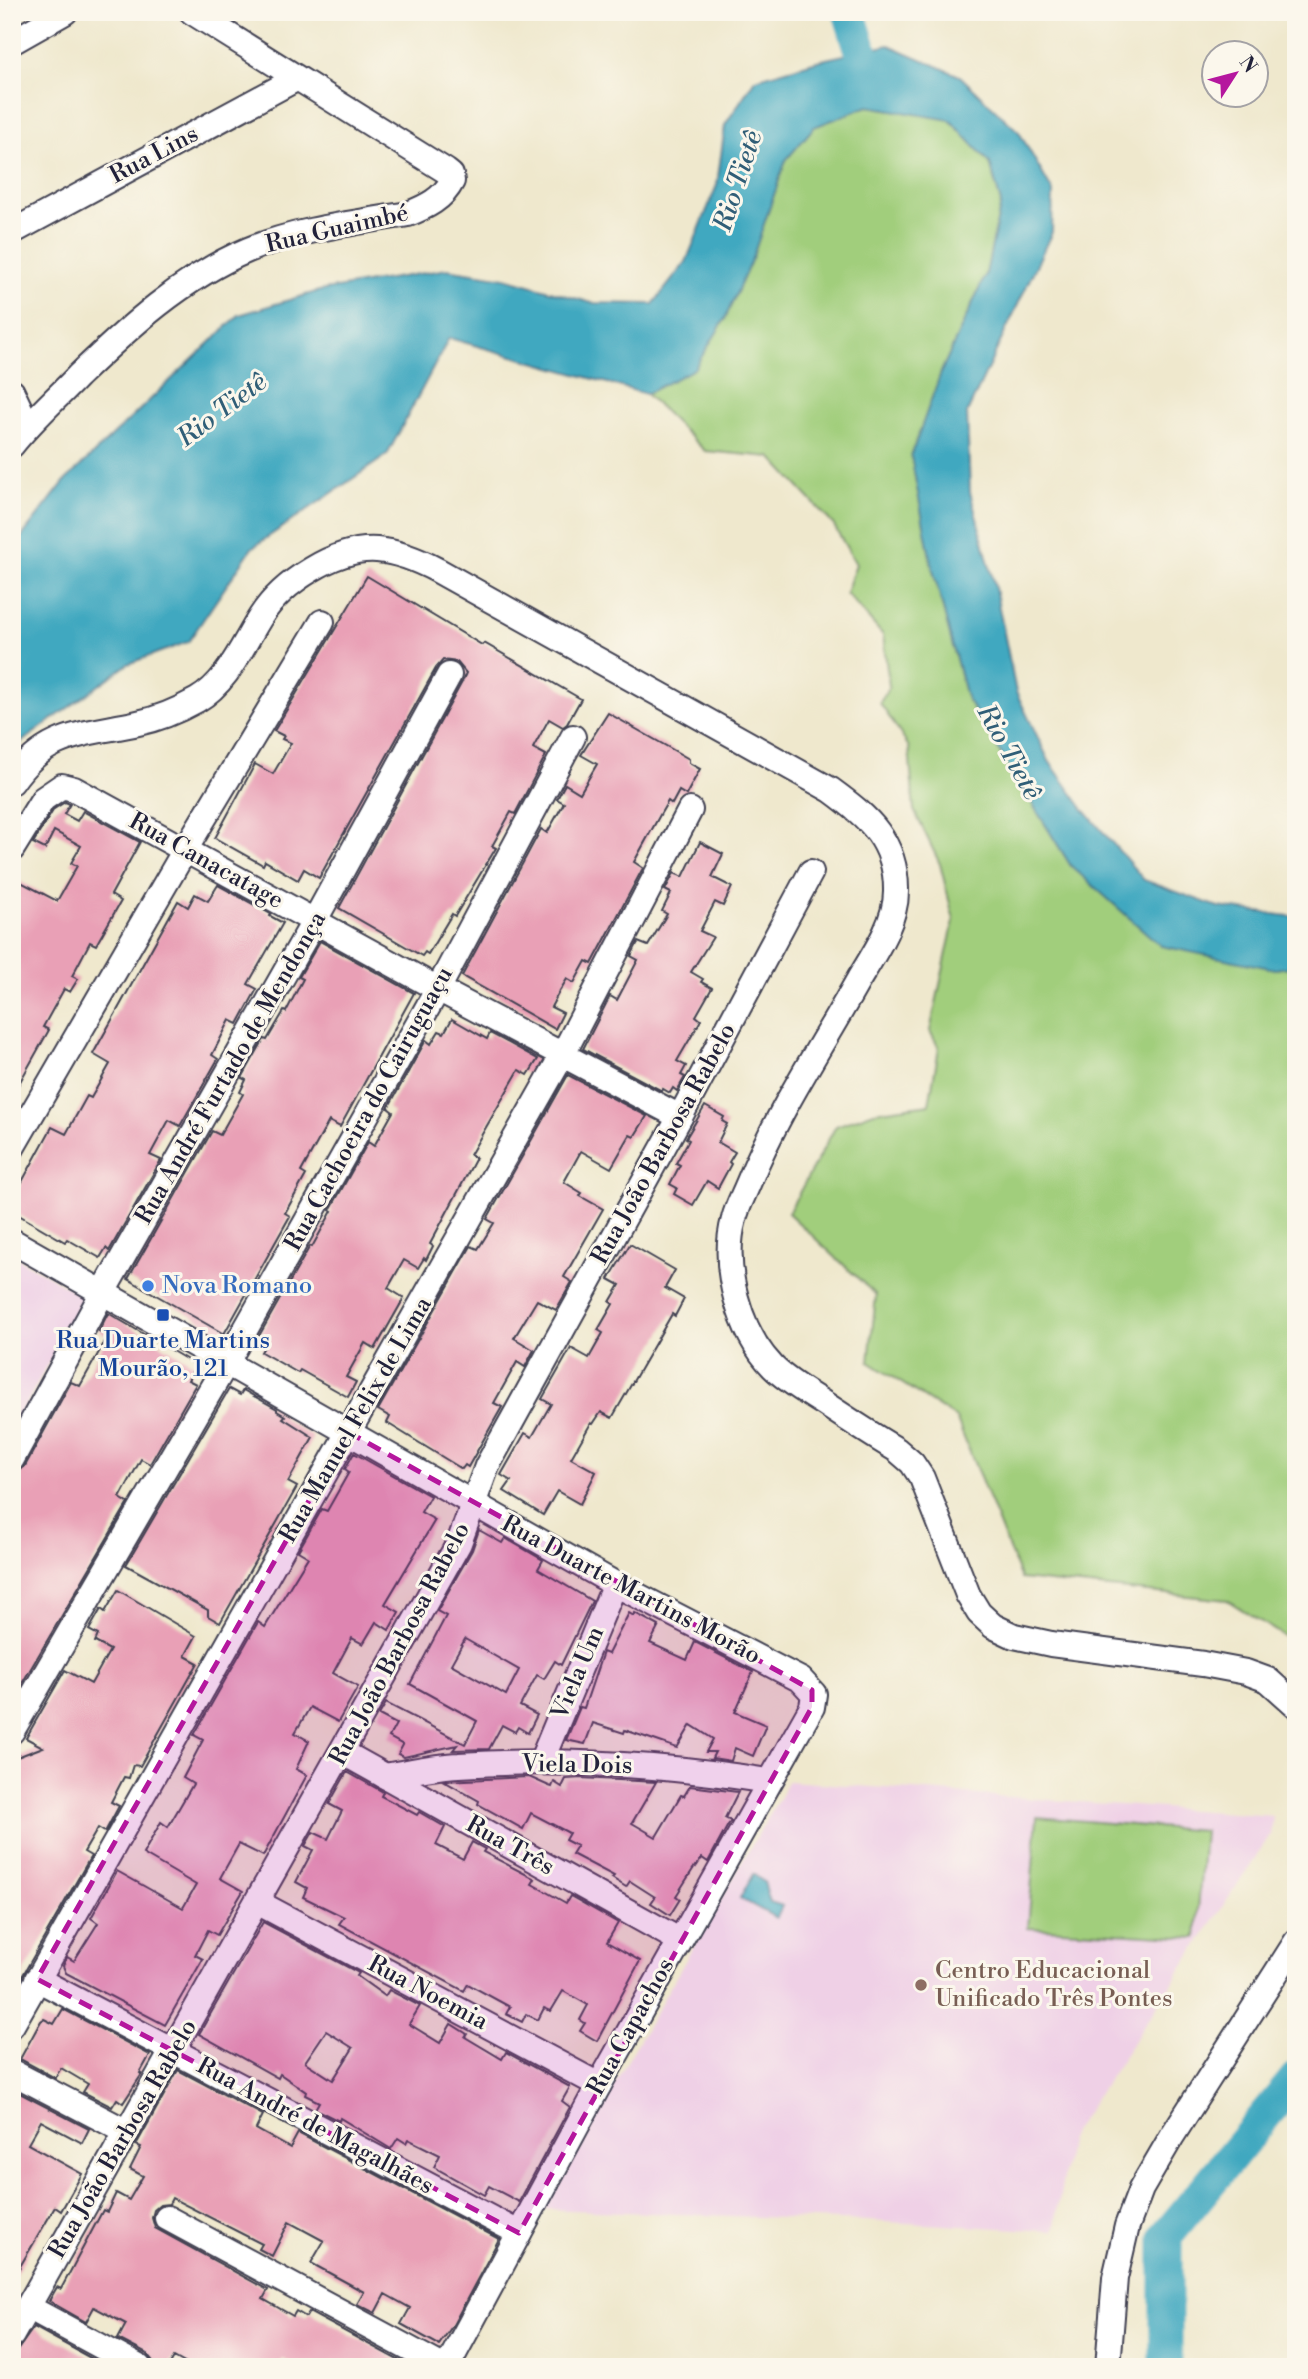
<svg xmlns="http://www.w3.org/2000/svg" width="1308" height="2379" viewBox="0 0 1308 2379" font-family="'Libre Bodoni',serif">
  <rect width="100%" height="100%" fill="#fbf7ec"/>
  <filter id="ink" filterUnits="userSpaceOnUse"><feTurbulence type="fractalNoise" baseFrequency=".0143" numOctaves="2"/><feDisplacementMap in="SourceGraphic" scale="14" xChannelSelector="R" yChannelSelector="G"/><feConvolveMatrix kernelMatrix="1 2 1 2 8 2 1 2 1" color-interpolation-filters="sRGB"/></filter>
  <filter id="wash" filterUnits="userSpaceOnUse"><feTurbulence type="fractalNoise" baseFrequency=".00686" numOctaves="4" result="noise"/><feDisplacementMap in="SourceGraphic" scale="28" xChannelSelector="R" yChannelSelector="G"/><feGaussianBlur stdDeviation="1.57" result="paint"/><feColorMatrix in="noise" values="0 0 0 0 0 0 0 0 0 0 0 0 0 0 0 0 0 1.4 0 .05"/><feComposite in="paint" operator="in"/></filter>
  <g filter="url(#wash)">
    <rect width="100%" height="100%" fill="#efe8cd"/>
    <!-- built -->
    <g fill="#efd0e6">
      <polygon points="12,1255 84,1297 12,1430"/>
      <polygon points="789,1781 1273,1816 1271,1834 1070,2137 1054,2231 866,2221 542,2209"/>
    </g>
    <!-- green -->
    <g fill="#a1ce7b" stroke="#62785b" stroke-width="2">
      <polygon points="868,106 949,119 990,163 1001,203 986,274 942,370 911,456 931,562 966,697 1071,866 1275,969 1296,966 1296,1644 1227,1600 1021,1579 956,1418 869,1362 876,1295 788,1213 836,1126 874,1112 929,1104 939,1048 930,1031 954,920 940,864 914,810 909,747 880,703 889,686 883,635 846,593 856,564 833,524 771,457 705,451 646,394 694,368 725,319 753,256 786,160 814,127"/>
      <polygon points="1037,1817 1204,1831 1196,1938 1028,1928"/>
    </g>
    <!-- water -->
    <g fill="#40a8c0" stroke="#31657e" stroke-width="2">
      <polygon points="889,45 960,76 1019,132 1053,192 1052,232 967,413 970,492 994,583 1016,692 1049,761 1085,811 1144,880 1218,907 1296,917 1296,966 1275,969 1161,946 1071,866 966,697 931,562 911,456 942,370 986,274 1001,203 990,163 950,120 868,106 814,127 786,160 753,256 725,319 694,369 646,394 449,338 387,455 252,548 188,642 128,664 12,749 12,549 65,481 239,315 319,291 447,269 505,278 592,303 653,304 686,262 717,185 725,125 755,79 817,61"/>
      <polygon points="753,1874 764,1882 770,1902 783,1906 776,1918 740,1898"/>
    </g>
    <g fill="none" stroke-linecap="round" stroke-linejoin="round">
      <!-- river -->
      <g stroke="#40a8c0" stroke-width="33">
        <polyline points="849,12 867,70"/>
        <polyline points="1166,2367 1166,2236 1296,2078"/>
      </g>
    </g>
    <g id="blocks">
      <!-- building -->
      <g fill="#e9a0b6" fill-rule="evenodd">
        <polygon points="367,576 482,645 484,643 581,699 567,724 563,727 549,719 533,748 546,755 515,814 511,812 492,846 496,848 455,916 452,914 428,954 425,952 422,956 339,908 462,682 466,673 457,662 443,660 436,668 319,878 304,869 298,880 265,861 263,865 215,838 255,764 273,774 291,743 282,739 284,736 274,731"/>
        <polygon points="608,713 689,759 689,763 700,769 686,795 679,791 672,804 668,801 661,813 634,862 643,868 592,964 586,961 574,983 567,979 559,992 551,1007 563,1013 555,1029 462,976 541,829 547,833 564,803 557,799 565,784 580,793 597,764 581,755"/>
        <polygon points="65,802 70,804 64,814 77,821 83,811 140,842 111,895 121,901 96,945 90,942 72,976 78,979 70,992 64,989 43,1027 49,1030 12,1096 12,896 21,882 57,901 77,866 71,863 81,846 54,831 45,849 33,843 54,809"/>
        <polygon points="700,842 723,854 712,877 732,887 723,906 715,902 700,931 713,937 691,972 703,979 701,982 712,988 696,1016 701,1020 677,1061 686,1066 681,1075 685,1077 677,1091 673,1088 670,1093 663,1089 662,1091 583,1049 610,996 617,1000 638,960 631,956 638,942 648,946 667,914 662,911 671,893 665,890 674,873 683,877"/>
        <polygon points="218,885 271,914 270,916 283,923 248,984 257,989 238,1024 230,1020 212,1055 218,1059 180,1126 169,1120 150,1155 161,1160 109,1251 106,1248 100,1258 67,1239 65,1242 12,1211 12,1200 52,1127 66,1134 87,1096 91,1098 110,1064 93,1054 178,901 188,907 195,894 208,901"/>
        <polygon points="320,941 414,993 340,1127 329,1121 301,1172 306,1175 285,1213 290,1216 224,1334 128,1279 212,1131 220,1135 243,1094 240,1092 246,1080 242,1078 264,1039 267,1040 284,1011 286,1012 303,979 299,977"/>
        <polygon points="452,1019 487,1039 490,1033 538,1059 528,1075 519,1070 470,1155 476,1158 430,1244 433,1246 426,1260 424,1258 418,1268 404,1260 388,1288 404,1298 375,1349 365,1343 346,1377 356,1382 348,1397 300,1370 298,1373 261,1352 264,1347 255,1343 310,1246 312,1247 332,1211 330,1210 368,1142 374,1146 393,1112 388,1108 426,1040 431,1044 439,1031 444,1033"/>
        <polygon points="568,1075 647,1116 634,1137 630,1135 611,1168 581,1151 564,1182 582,1193 580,1196 603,1209 564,1277 572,1282 556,1310 537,1300 514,1338 534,1350 525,1367 517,1362 494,1403 502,1407 468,1467 465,1465 462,1469 387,1423 390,1417 378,1410 471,1246 478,1249 494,1223 487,1219"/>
        <polygon points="705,1106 724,1117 722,1121 727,1124 718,1142 735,1152 729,1162 731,1164 718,1188 707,1181 693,1205 674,1194 677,1188 670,1184 680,1165 676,1163 689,1140 686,1138"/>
        <polygon points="630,1244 675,1270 665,1288 684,1299 675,1316 672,1314 612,1418 601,1412 593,1424 591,1423 571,1458 596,1472 580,1504 557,1491 543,1515 504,1491 511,1481 501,1475 525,1433 532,1437 551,1404 542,1399 571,1348 589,1358 603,1333 598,1330 613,1304 610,1302 620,1285 609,1279"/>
        <polygon points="108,1313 196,1365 188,1380 196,1384 150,1464 141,1459 120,1498 128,1503 20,1687 12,1683 12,1481 17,1473 25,1466 71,1382 80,1386 108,1336 99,1331"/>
        <polygon points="229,1389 240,1395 243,1390 277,1409 277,1411 285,1416 283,1418 313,1437 288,1482 297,1487 220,1623 208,1616 208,1610 126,1565"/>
        <polygon points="354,1453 430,1496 421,1512 435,1520 385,1604 399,1612 389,1630 376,1622 363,1644 352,1638 333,1673 358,1687 338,1722 310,1707 295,1733 309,1741 296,1769 307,1775 263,1856 239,1844 220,1878 243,1891 217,1935 208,1930 195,1955 203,1959 165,2025 66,1973 63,1966 67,1957 74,1961 98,1923 91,1918 117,1871 183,1908 196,1885 143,1854 161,1822 168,1827 193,1784 183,1778 203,1740 194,1735 258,1622 265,1627 308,1557 298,1551 322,1509 327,1511 349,1472 345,1469"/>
        <path d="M479,1530L502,1543L505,1538L543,1560L538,1569L592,1601L561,1665L555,1661L544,1679L537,1675L520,1706L537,1715L528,1733L518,1727L515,1732L502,1725L489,1749L453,1750L457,1745L404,1757L398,1754L403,1745L389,1737L396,1724L379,1715L386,1703L465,1744L477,1721L410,1684L446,1616L437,1611L472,1550ZM465,1639L519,1670L506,1695L451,1664Z"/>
        <polygon points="118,1590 196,1636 185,1656 198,1663 140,1766 133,1765 129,1778 124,1777 111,1802 119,1806 105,1832 98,1828 84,1852 91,1856 12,1994 12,1759 43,1747 26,1738 65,1670 91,1684 110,1650 95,1642 98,1635 89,1630 101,1609 105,1612"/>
        <polygon points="629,1613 634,1616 635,1613 659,1626 650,1643 687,1660 695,1642 753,1672 735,1712 766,1725 753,1756 735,1748 731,1761 712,1758 715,1752 706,1752 713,1739 691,1725 677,1748 625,1730 624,1733 593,1723 585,1744 566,1740 580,1707 584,1708 603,1652 608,1654"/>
        <polygon points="347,1772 383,1792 381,1796 417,1815 419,1812 445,1827 436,1845 463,1859 472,1842 485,1849 483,1852 535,1879 532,1884 566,1903 570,1896 618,1923 607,1942 640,1961 597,2041 580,2031 585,2023 580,2020 588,2005 563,1991 551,2011 544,2008 538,2020 526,2014 522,2022 506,2014 510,2007 468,1984 464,1991 339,1924 344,1917 303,1897 307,1888 296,1882 313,1850 305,1846 313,1832 328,1839 342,1811 329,1804"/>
        <polygon points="529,1777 549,1786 552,1787 554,1782 562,1787 566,1779 581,1778 656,1782 632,1823 656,1837 681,1795 684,1796 690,1786 738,1792 725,1818 731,1821 728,1825 708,1862 702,1858 696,1867 695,1866 676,1896 680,1899 670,1915 651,1903 655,1897 630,1881 626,1887 612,1878 614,1876 572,1854 577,1846 565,1840 569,1833 531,1813 523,1829 478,1804 479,1801 444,1781"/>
        <path d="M263,1922L359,1973L357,1976L385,1996L389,1990L420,2006L409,2024L440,2043L451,2024L467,2034L465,2037L502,2059L506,2052L570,2087L562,2101L570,2107L519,2202L489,2186L484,2195L434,2167L440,2155L408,2139L406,2143L398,2138L391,2149L340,2118L339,2121L315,2109L319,2102L305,2095L306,2092L280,2074L278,2078L199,2034ZM326,2031L353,2048L333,2080L305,2062Z"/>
        <polygon points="63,2009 150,2055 140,2073 142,2074 123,2103 117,2099 112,2107 83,2092 88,2084 61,2068 55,2078 20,2059 41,2021 44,2019 54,2024"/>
        <polygon points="178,2070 263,2115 256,2129 290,2148 298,2133 499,2239 453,2325 439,2345 401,2324 410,2308 385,2294 375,2313 357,2304 364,2292 311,2263 324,2241 289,2222 272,2256 259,2249 262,2244 172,2198 169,2204 160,2205 154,2210 152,2218 155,2228 268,2290 263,2299 293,2316 296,2311 306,2317 309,2312 411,2367 298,2367 283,2359 278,2367 192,2367 174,2357 168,2367 154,2367 152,2360 147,2354 118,2339 126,2324 94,2307 86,2322 49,2301 57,2287 61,2289 103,2210 107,2212 116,2193 129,2200 143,2176 130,2169 141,2147 136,2145"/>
        <polygon points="12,2089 89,2129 82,2143 41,2121 28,2144 82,2174 61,2211 55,2207 12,2280"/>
        <polygon points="34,2327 107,2367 12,2367 12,2358"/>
      </g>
    </g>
  </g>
  <g filter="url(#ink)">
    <use href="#blocks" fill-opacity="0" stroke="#414051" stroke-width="2"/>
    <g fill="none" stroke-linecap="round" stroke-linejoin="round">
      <!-- minor casing -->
      <g stroke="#414051" stroke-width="28">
        <g id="minor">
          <polyline points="12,42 65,12"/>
          <polyline points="12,232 296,79"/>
          <polyline points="12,392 28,426"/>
          <path d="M12,445C32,420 56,399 78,376C129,327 182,278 248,250C298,229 355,223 408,214C426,207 443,199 452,181L451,175L446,171L192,12"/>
          <path d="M12,782C46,732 84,735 138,723C158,719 179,710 197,700C228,682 242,646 261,616C282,583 336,547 377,550C399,552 418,560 437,570L831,790C868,817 897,841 896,892C896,922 874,954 859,979C821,1047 777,1112 748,1184C743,1196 737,1207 734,1219C721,1266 739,1332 773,1367C788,1382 808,1393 825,1404C849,1420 872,1435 897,1450L912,1463L922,1478L968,1595L979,1613L993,1626L1014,1636L1051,1644L1203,1664L1246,1672L1268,1680L1296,1705"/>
          <polyline points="12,849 43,799 62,786 74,789 438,989 680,1117"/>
          <polyline points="12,1148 185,850 322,622"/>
          <polyline points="12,1241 615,1584 801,1680 814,1694 812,1707 599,2085 447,2367"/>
          <polyline points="12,1459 103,1292 315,920 449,675"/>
          <polyline points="12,1731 227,1362 438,989 573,737"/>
          <polyline points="342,1752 679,1940"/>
          <polyline points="541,1762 615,1584"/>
          <path d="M385,1776C409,1772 434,1766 459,1765C562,1758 666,1765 768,1781"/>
          <polyline points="257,1902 599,2085"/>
          <polyline points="37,1979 519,2233"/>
          <polyline points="12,2025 563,1054 690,810"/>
          <polyline points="12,2072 127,2132"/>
          <polyline points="167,2218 443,2367"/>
          <polyline points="28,2307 139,2367"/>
          <polyline points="12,2335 459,1543 487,1466 680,1117 811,872"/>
          <polyline points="1108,2367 1115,2278 1127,2226 1141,2189 1172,2136 1296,1942"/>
        </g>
      </g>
      <!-- minor -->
      <use href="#minor" stroke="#fff" stroke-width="24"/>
    </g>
  </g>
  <!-- marked area -->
  <path fill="#b5179e" fill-opacity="0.2" stroke="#b5179e" stroke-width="5" stroke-dasharray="14 9" stroke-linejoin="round" d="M348,1432L812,1690V1707L519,2233L37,1979Z"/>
  <!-- markers -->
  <circle fill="#3f7fe0" stroke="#fbf7ec" stroke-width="2.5" cx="148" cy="1286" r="7"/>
  <rect fill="#1a4fb4" stroke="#fbf7ec" stroke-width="2.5" x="156" y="1308" width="14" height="14" rx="3.5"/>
  <circle fill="#8d6e63" stroke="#fbf7ec" stroke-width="2.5" cx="921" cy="1985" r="7"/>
  <g text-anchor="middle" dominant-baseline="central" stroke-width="6" stroke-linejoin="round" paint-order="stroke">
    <!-- street labels -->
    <g font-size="24" fill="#22223b" stroke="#fbf7ec">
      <text transform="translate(154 155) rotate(-28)">Rua Lins</text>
      <text transform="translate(337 229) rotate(-13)">Rua Guaimbé</text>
      <text transform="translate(206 861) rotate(29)">Rua Canacatage</text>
      <text transform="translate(231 1068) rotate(-60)">Rua André Furtado de Mendonça</text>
      <text transform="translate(369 1109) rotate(-61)">Rua Cachoeira do Cairuguaçu</text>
      <text transform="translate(664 1144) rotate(-61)">Rua João Barbosa Rabelo</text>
      <text transform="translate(356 1420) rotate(-60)">Rua Manuel Felix de Lima</text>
      <text transform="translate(631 1590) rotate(28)">Rua Duarte Martins Morão</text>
      <text transform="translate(400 1644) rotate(-62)">Rua João Barbosa Rabelo</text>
      <text transform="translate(578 1673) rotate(-67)">Viela Um</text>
      <text transform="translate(577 1765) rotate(1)">Viela Dois</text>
      <text transform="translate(510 1846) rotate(29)">Rua Três</text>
      <text transform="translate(428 1993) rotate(28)">Rua Noemia</text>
      <text transform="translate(631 2027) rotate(-61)">Rua Capachos</text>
      <text transform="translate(315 2126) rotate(28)">Rua André de Magalhães</text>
      <text transform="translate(123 2139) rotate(-60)">Rua João Barbosa Rabelo</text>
    </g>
    <!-- shop labels -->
    <g font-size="24" fill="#366cbe" stroke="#fbf7ec" text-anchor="start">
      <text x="162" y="1286">Nova Romano</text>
    </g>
    <!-- transit labels -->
    <g font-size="24" fill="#164399" stroke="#fbf7ec">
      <text x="163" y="1341">Rua Duarte Martins<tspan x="163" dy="28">Mourão, 121</tspan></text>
    </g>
    <!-- education labels -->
    <g font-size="24" fill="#785e54" stroke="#fbf7ec" text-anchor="start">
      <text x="935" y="1971">Centro Educacional<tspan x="935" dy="28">Unificado Três Pontes</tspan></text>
    </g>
    <!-- water labels -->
    <g font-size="26" font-style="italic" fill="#305e77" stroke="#fbf7ec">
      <text transform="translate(738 181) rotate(-72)">Rio Tietê</text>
      <text transform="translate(222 410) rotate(-37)">Rio Tietê</text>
      <text transform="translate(1009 752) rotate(61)">Rio Tietê</text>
    </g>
  </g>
  <!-- margin -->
  <rect width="1308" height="2379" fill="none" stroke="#fbf7ec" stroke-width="42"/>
  <!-- north arrow -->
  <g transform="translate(1235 74) rotate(54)"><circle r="33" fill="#fbf7ec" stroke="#a4a2a5" stroke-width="2"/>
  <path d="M0-5L12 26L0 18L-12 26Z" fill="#b5179e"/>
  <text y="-10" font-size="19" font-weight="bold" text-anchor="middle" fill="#22223b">N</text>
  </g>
</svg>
